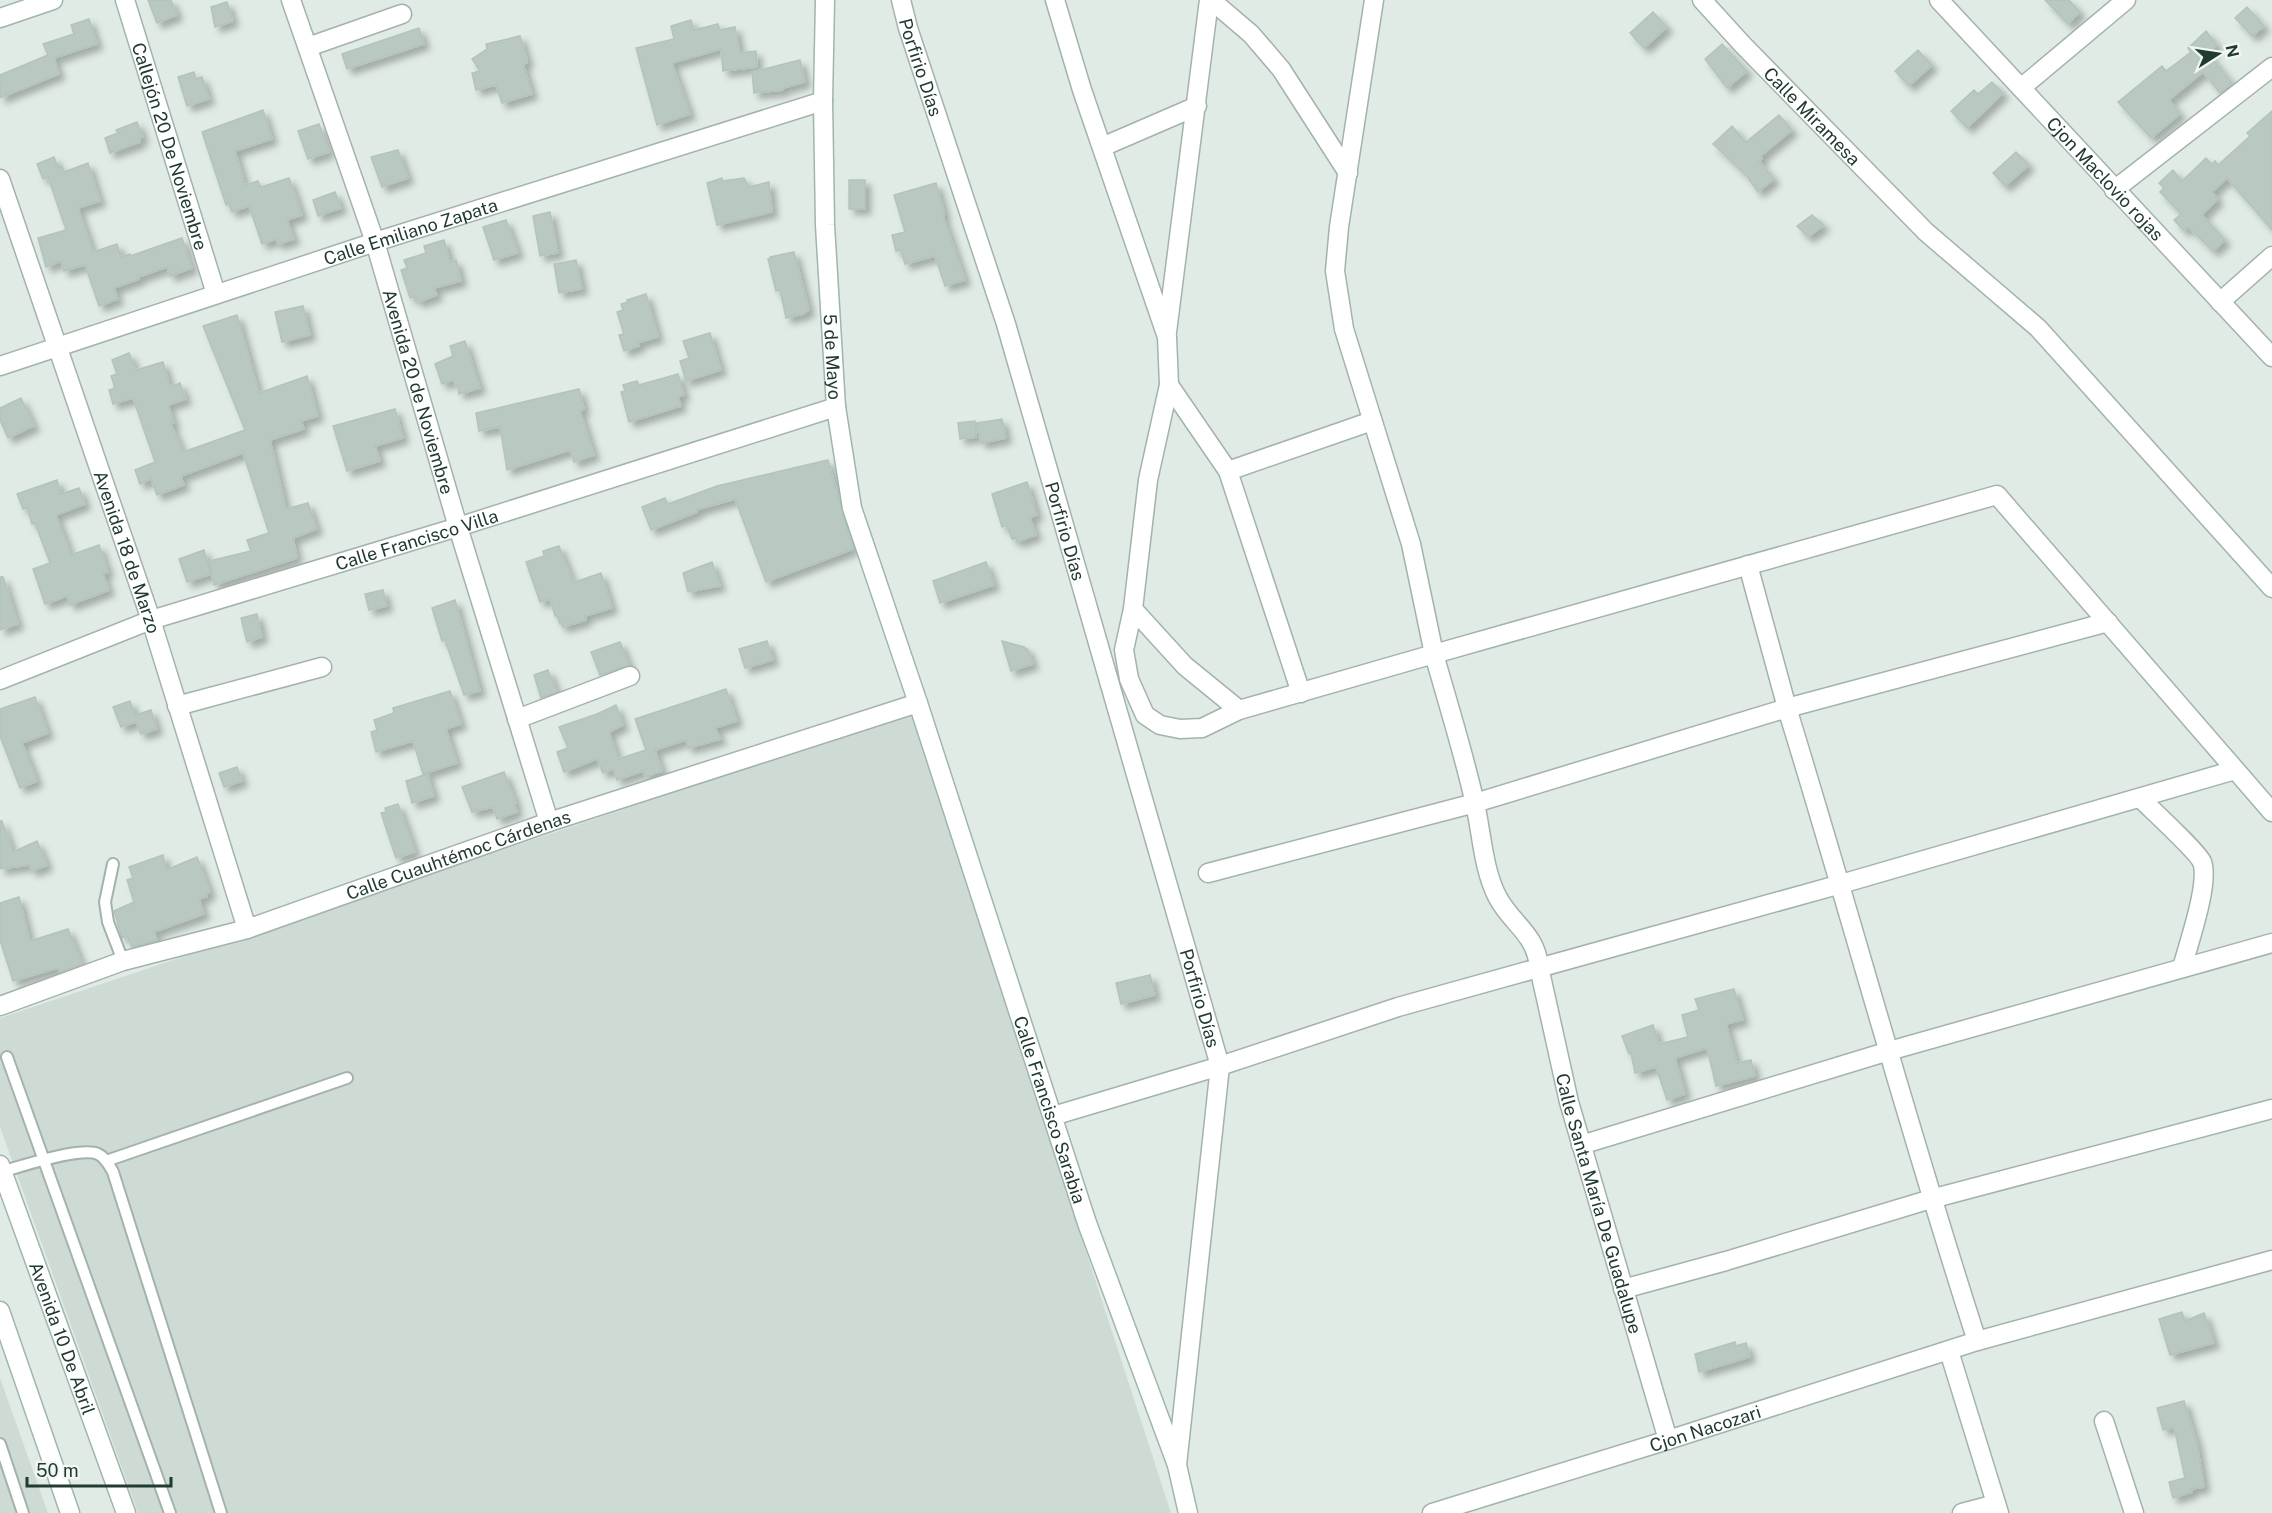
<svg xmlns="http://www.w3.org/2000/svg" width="2272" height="1513" viewBox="0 0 2272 1513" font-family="'Public Sans',sans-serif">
  <defs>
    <filter id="shadow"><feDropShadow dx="5.5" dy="5.5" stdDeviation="3" flood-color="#0004"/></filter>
  </defs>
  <rect width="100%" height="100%" fill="#e0ebe5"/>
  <!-- built -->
  <g fill="#cedbd4">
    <polygon points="911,713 1171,1513 138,1513 0,1127 0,1018"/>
    <polygon points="0,1378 48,1513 0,1513"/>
  </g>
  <!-- building -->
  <g fill="#b9c8c0" stroke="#b3c4bb" stroke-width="1.5" filter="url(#shadow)">
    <polygon points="148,0 171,0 177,15 157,23"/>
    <polygon points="2045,0 2069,0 2080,12 2068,24"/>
    <polygon points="227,2 233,21 215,27 211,7"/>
    <polygon points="2247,7 2264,26 2252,36 2235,18"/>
    <polygon points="1653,12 1667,27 1644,48 1630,33"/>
    <polygon points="89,19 97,44 54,58 59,74 0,98 0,75 48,55 43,44 74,34 71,25"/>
    <polygon points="691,20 694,30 718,24 720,30 735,27 740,53 756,51 757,67 723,71 721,49 672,63 690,114 657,125 636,48 674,39 671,26"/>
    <polygon points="419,28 424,44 347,69 342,54"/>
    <polygon points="2206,31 2217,45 2208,53 2232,83 2220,93 2203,72 2169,100 2180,114 2151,138 2118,102 2162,66 2166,71 2191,52 2188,48"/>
    <polygon points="520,36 527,59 527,63 523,64 532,94 502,103 496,85 476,90 472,73 480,71 472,59 487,49 486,44"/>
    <polygon points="1722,44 1747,71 1727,88 1705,59"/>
    <polygon points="1918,50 1932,65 1909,86 1895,71"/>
    <polygon points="800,60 805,82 783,88 783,90 754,93 752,72"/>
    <polygon points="194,72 196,79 202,77 209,99 187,106 178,77"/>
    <polygon points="1992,82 2003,93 1967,128 1951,111 1974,90 1978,94"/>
    <polygon points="263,110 272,139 235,151 245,185 258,181 261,187 289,178 302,215 287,220 294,239 278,244 276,239 262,244 249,206 232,212 229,204 226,205 202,132"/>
    <polygon points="2272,111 2272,230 2227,178 2212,192 2218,199 2202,215 2225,240 2213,251 2188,227 2184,231 2174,220 2181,214 2160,192 2164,188 2159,183 2173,170 2182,181 2206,158 2212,164 2215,161 2218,165 2250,136 2247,133"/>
    <polygon points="1779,115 1792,130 1761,156 1762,159 1759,161 1774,179 1758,192 1746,175 1713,144 1732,126 1746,142"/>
    <polygon points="137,122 143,137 139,138 140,142 110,153 105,138 118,133 116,130"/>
    <polygon points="319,124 329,152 308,159 298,131"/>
    <polygon points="398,150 408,178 382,187 371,157"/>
    <polygon points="2016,152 2029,165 2005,186 1993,173"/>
    <polygon points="54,157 58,168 62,166 64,172 88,163 100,201 78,208 93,252 117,244 121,257 130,254 130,256 182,238 192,268 170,276 167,267 139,277 139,279 114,288 118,299 99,306 85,265 64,271 61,261 46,267 38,238 66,230 48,177 43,179 37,164"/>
    <polygon points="722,178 722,181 744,178 749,187 769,182 772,212 717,225 707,183"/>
    <rect x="849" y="180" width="16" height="29"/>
    <polygon points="936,183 944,212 944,219 965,280 945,286 935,256 905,264 901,250 896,251 892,235 905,232 894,195"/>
    <polygon points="335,192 341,208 318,216 313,200"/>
    <polygon points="550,212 558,253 540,256 533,216"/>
    <polygon points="1812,215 1824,225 1808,237 1797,226"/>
    <polygon points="506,220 518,253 494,260 483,227"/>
    <polygon points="444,240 450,262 456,260 461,281 434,288 437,295 418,302 416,297 410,298 401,270 407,268 404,260 426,253 424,246"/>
    <polygon points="794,252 809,310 803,314 786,318 780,290 776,291 768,259 771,259 770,257"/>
    <polygon points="576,260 582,289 559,293 554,264"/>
    <polygon points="646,294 658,337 637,343 639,346 624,351 619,335 624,334 617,312 623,310 621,304 628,302 627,300"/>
    <polygon points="303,306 310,335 282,342 275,312"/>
    <polygon points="237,315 259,393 307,376 318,416 301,421 304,429 270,440 286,509 308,503 317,529 293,538 297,558 214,585 209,561 251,551 247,540 269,533 243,453 181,476 184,485 157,495 151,479 140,484 135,470 155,462 133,398 113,404 109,390 115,388 111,376 117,374 112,360 129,353 136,370 163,362 170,387 180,383 186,399 168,405 174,423 171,424 183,452 245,430 203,326"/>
    <polygon points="710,333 721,370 686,381 680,361 689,358 683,341"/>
    <polygon points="465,341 480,388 459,394 458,384 455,385 453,380 442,384 435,364 453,356 450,346"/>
    <polygon points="678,374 684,395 678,397 681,406 629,422 621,392 625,391 623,385 637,381 639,385"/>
    <polygon points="579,389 584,409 580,411 594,455 574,462 570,450 507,470 500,427 479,431 476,413"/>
    <polygon points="21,398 34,426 8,438 0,420 0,408"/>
    <polygon points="395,409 403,438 375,446 380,461 347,471 333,426"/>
    <polygon points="1002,419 1006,438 981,443 976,423"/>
    <polygon points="975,421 976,437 960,439 958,423"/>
    <polygon points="828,460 853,549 766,582 735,499 696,510 697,512 651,530 642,507 665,498 668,504 717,486"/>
    <polygon points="57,480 61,494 79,488 85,504 56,515 71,555 99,545 108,572 103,574 109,590 70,605 67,596 45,604 33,569 50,563 35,523 32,524 27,508 23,509 17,494"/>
    <polygon points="1027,482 1037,515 1030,518 1036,535 1017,542 1016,538 1012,539 1007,526 1002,527 992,494"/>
    <polygon points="559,546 572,579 574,578 575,582 601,573 612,608 585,616 586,620 563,627 562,624 560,624 557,616 555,616 550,599 540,602 526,562 544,556 543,551"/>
    <polygon points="204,550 211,574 187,582 179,559"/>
    <polygon points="712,562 720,586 688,592 683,573"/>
    <polygon points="986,562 994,585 940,603 933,581"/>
    <polygon points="0,577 3,577 18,624 0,630"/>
    <polygon points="383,590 387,606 369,610 365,594"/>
    <polygon points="455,600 480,691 464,695 445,640 442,641 432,608"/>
    <polygon points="257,614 262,637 247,642 241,618"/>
    <polygon points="767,641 773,660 745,668 739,649"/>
    <polygon points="1002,641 1024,647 1028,650 1033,664 1011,671"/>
    <polygon points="620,642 629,665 600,675 591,652"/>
    <polygon points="548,670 557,692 541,698 534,675"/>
    <polygon points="726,689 737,721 715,728 721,739 688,748 686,740 655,750 662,771 645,777 643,771 617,780 613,769 603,773 597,759 564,772 557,752 568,748 559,727 597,714 616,705 623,725 609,732 618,759 646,750 635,719"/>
    <polygon points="450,691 461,724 446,729 457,763 423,774 413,741 376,752 371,732 377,730 374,720 394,713 393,708"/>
    <polygon points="35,697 48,733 22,743 37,781 20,788 0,736 0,709"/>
    <polygon points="130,701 135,715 151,710 157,729 141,734 136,722 121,727 113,707"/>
    <polygon points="237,767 242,781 224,787 219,773"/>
    <polygon points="504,772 516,803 514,803 517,812 497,819 493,807 472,812 462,787"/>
    <polygon points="427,774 434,796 412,803 406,781"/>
    <polygon points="398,804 415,852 396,858 381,813 386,812 385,808"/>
    <polygon points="0,821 2,821 13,852 37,841 47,865 32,871 29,865 0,869"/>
    <polygon points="163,855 166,870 197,857 210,892 206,894 207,897 199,898 204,914 154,932 157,940 132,947 127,936 122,938 114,911 134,902 127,880 133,878 129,867"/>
    <polygon points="19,897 30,941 68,929 82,964 60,972 58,968 13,981 0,940 0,903"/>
    <polygon points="1150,975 1155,995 1121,1004 1116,983"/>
    <polygon points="1734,989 1743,1020 1726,1024 1737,1063 1751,1060 1755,1076 1716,1086 1707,1048 1675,1058 1685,1094 1667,1100 1656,1067 1635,1073 1631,1053 1629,1054 1622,1036 1653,1025 1659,1044 1688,1037 1682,1015 1699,1010 1695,999"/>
    <polygon points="2182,1312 2185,1321 2204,1313 2214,1343 2170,1355 2159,1319"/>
    <polygon points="1735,1342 1736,1346 1746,1343 1750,1357 1699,1372 1695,1354"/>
    <polygon points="2184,1401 2197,1444 2204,1487 2191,1489 2192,1492 2173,1498 2169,1482 2185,1478 2174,1427 2163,1430 2157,1408"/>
  </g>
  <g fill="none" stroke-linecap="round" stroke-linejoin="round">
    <!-- lane casing -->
    <g stroke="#a3b3ab" stroke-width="14">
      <g id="lane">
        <polyline points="113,864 105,902 108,922 123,961"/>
        <polyline points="7,1057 170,1513"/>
        <polyline points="106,1161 347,1078"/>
        <path d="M0,1172C20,1167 81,1146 98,1154C105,1157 109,1165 113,1172L221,1513"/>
        <polyline points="0,1444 23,1513"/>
      </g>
    </g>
    <!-- street casing -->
    <g stroke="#a3b3ab" stroke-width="21">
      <g id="street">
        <path id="s1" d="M125,0L216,294"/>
        <path id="s2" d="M291,0L375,242L458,527L549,822"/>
        <path id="s3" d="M901,0L908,28L1006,324L1220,1066L1177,1465"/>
        <path id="s4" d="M1055,0L1082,90L1167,337L1169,385L1148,480L1133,609L1124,650L1129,679L1145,715L1160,725L1180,729L1202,728L1239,710L1434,654C1448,704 1464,754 1475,804C1482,834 1483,870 1498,898C1512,924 1536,934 1539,967L1569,1102L1668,1440"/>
        <polyline points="1211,0 1251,34 1281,69 1348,173"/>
        <polyline points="1374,0 1339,227 1335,271 1344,329 1411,544 1434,654 1997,495 2272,812"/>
        <path id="s5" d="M1702,0L1743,45L1926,232L2038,328L2272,588"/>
        <path id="s6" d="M1939,0L2272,357"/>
        <polyline points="308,47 402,14"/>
        <polyline points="2021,88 2126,0"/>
        <polyline points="1102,147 1197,106"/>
        <path id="s7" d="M0,179L151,620L247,929"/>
        <polyline points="2114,190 2272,67"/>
        <polyline points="2220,302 2272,256"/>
        <polyline points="1167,332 1209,0"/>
        <path id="s8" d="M0,366L375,242L823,101"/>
        <polyline points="1169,385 1228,471 1301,693"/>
        <polyline points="1228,471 1372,421"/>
        <polyline points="1748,565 1787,708 2108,622"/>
        <polyline points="1133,609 1185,666 1239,710"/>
        <path id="s9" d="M0,680L151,620L458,527L836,407"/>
        <polyline points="177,706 322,667"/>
        <polyline points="517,719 630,676"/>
        <path d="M2140,798C2152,810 2197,851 2202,862C2210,883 2188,945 2182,968"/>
        <path d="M1208,873L1475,803L1787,708C1852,919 1909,1132 1977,1341"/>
        <path id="s10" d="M0,1006L123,961L247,929L549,822L918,703"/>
        <polyline points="1053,1116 1220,1066 1398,1007 1841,884 2235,770"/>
        <polyline points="1581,1145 1889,1051 2272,943"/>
        <polyline points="1623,1289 1726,1261 1931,1199 2272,1109"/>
        <polyline points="1949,1351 1999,1513"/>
        <polyline points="2104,1421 2134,1513"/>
        <path id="s11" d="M1432,1513L1668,1440L1977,1341L2272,1260"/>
        <polyline points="1962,1513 1996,1504"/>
      </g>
    </g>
    <!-- secondary casing -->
    <g stroke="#9fb6ab" stroke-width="21">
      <g id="secondary">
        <path id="s12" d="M825,0L823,101L825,225L836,407L852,508L918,703L1087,1223L1177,1465L1188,1513"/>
        <polyline points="0,18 53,0"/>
        <path id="s13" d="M0,1165L126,1513"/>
        <polyline points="0,1311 70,1513"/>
      </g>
    </g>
    <!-- lane -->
    <use href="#lane" stroke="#fff" stroke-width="10"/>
    <!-- street -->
    <use href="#street" stroke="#fff" stroke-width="18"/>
    <!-- secondary -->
    <use href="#secondary" stroke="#fff" stroke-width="18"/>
  </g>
  <g text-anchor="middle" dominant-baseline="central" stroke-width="5" stroke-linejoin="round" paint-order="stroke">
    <!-- street labels -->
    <g font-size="18" fill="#213b31" stroke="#f1f8f3">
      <text stroke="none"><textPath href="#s3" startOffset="70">Porfirio Días</textPath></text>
      <text stroke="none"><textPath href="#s5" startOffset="160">Calle Miramesa</textPath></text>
      <text stroke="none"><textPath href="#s1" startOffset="153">Callejón 20 De Noviembre</textPath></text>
      <text stroke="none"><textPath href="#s6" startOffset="244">Cjon Maclovio rojas</textPath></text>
      <text stroke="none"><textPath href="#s8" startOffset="432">Calle Emiliano Zapata</textPath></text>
      <text stroke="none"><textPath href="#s12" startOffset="357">5 de Mayo</textPath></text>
      <text stroke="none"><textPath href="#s2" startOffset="412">Avenida 20 de Noviembre</textPath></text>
      <text stroke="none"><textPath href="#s3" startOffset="556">Porfirio Días</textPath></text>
      <text stroke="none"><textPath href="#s9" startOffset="440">Calle Francisco Villa</textPath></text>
      <text stroke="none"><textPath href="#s7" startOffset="394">Avenida 18 de Marzo</textPath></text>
      <text stroke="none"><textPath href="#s10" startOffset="483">Calle Cuauhtémoc Cárdenas</textPath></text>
      <text stroke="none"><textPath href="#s3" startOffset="1042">Porfirio Días</textPath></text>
      <text stroke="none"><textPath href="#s12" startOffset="1143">Calle Francisco Sarabia</textPath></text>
      <text stroke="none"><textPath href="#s4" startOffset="1624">Calle Santa María De Guadalupe</textPath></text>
      <text stroke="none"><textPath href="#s13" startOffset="184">Avenida 10 De Abril</textPath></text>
      <text stroke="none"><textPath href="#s11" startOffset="286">Cjon Nacozari</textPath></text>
    </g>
  </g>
  <!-- north arrow -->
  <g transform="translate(2218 54) rotate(78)" stroke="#f1f8f3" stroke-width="4.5" paint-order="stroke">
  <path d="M0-4.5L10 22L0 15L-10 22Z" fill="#213b31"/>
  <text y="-9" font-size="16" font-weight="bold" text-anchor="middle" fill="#213b31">N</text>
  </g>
  <!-- scale -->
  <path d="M27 1477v9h144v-9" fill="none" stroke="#213b31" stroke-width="3"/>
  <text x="36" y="1477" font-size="18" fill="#213b31" stroke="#f1f8f3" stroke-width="4.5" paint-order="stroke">50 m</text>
</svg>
